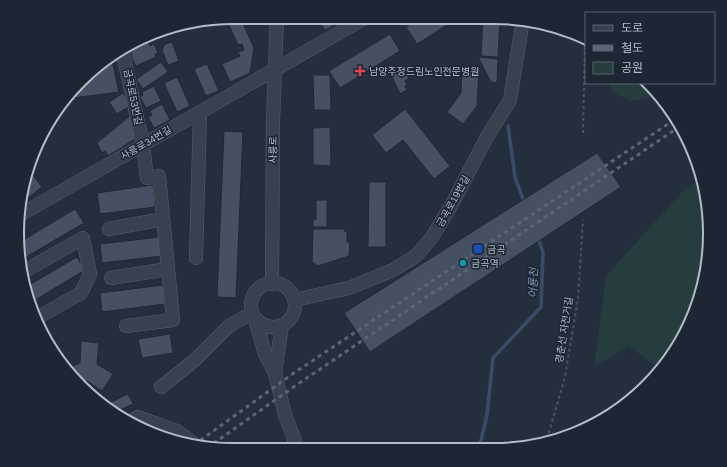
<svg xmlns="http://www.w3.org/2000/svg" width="727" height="467" viewBox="0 0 727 467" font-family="Arial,'Noto Sans KR',sans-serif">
  <rect width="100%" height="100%" fill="#242f3e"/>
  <!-- green -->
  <g fill="#263c3f">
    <polygon points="610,83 646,83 655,96 631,101 612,92"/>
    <polygon points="699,179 710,219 699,303 656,376 645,385 657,367 629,346 594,367 606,276 683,191"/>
  </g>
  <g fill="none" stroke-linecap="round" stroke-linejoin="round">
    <!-- stream -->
    <g stroke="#394c67" stroke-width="3.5">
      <polyline points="508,126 515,177 524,202"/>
      <polyline points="479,449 487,415 493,358 541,307 543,252 538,238"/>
    </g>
  </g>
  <!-- building -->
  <g fill="#455162" stroke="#1f2835">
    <polygon points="234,17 240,17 254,48 250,73 230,82 222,64 240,56 238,52 244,50 242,44 238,45 226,18"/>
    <polygon points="316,18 332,18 332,27 325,30"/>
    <polygon points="420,18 458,18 417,44 406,27"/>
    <polygon points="483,19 500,19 498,57 481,56"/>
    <polygon points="190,24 192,27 181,33 178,26"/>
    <polygon points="174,27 176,31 158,40 155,34 151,37 150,35 164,28"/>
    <polygon points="390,34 400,51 340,88 329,71"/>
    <polygon points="147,39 150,46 154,44 158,53 155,54 156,57 136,66 132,59 130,46"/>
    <polygon points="172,42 179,61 168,65 162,50 165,44"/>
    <polygon points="111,56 119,92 73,98 73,91"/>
    <polygon points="478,57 498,59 497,83 491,82"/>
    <polygon points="161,62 168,72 143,89 136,79"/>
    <polygon points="207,64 219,91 206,96 194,69"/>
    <polygon points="462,67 479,67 477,106 463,124 447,112 461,93"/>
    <polygon points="405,70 409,78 405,81 407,85 405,86 407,90 400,94 391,75"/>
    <polygon points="313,75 330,75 331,110 314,110"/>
    <polygon points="177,77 190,106 177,112 164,83"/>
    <polygon points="154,86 161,101 146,108 140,97 143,95 142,92"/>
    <polygon points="123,93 131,105 117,114 109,102"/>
    <polygon points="162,104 170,120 154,128 148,117 152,115 150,111"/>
    <polygon points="405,109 450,166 434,179 403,140 386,153 372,135"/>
    <polygon points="130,116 134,123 138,137 108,156 105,151 102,153 97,143 99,141"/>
    <polygon points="330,127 331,166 313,165 313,128"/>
    <polygon points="224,131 243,132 236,298 217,297"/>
    <polygon points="597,153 621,187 370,352 344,313"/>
    <polygon points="27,174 29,176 32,174 42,187 24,201 22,198"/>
    <polygon points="369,182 386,182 386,247 368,247"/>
    <polygon points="153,185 155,207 100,214 97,193"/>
    <polygon points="316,200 327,200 327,227 313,227 313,220 316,219"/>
    <polygon points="75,209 84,223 21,260 20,242"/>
    <polygon points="313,229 343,229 347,233 347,242 350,242 349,256 318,266 312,262"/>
    <polygon points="160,237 162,256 102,263 100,244"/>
    <polygon points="77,257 85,270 30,303 24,288"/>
    <polygon points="163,285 165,304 102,312 100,293"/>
    <polygon points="170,334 173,353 142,358 138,339"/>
    <polygon points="81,341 99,343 97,364 113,374 102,391 87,381 81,385 67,369 80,363"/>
    <polygon points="128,394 133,404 116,412 105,405"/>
  </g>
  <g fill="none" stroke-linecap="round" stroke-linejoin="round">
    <!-- minor casing -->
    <g stroke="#565f6c" stroke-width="14">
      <g id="minor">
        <polyline points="122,49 143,145 147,178 159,176 173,320 126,326"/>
        <polyline points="18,216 365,18"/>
        <polyline points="109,229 163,219"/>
        <polyline points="196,258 200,113"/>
        <polyline points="23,272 83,238 90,274 81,293 37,318"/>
        <polyline points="111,278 168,269"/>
        <circle cx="273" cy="305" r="22"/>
        <polyline points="272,284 273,121 277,17"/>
        <polyline points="294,300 349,288 393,270 416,256 432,237 451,206 487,137 510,100 523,19"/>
        <polyline points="255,319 265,354 275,373 285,415 298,449"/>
        <polyline points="275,373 282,325"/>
        <polyline points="161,387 195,360 229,326 252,313"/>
        <polyline points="130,421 138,417 177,431 197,446"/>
      </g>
    </g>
    <!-- path -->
    <g stroke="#44595c" stroke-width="2" stroke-dasharray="3 3" stroke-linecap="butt">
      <polyline points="583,133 585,38"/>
      <polyline points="547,439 565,377 578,299 583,220"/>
    </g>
    <!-- minor -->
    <use href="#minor" stroke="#38414e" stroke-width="13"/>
    <!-- rail -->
    <g stroke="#5a6575" stroke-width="3" stroke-dasharray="4 4" stroke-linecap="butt">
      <polyline points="194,445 291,375 674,120"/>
      <polyline points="207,448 295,386 679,127"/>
    </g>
  </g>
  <!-- markers -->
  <path fill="#e0444e" stroke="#1d2633" stroke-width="1.5" d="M358 65h4v4h4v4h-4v4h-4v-4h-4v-4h4z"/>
  <rect fill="#1a4fb4" stroke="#1d2633" stroke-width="1.5" x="473" y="244" width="10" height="10" rx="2"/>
  <circle fill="#0f9aa8" stroke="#1d2633" stroke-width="1.5" cx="463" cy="263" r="4"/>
  <g text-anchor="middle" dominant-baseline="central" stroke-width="3" stroke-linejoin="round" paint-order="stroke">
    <!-- poi labels -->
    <g font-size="10" fill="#b4bcc9" stroke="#1d2633" text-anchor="start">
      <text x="369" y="71">남양주정드림노인전문병원</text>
      <text x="487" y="249">금곡</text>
      <text x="471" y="263">금곡역</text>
    </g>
    <!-- street labels -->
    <g font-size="10" fill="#b4bcc9" stroke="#1d2633">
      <text transform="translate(133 97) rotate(78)">금곡로53번길</text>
      <text transform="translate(146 143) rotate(-30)">사릉로34번길</text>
      <text transform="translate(273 150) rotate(-89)">사릉로</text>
      <text transform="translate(453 201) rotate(-61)">금곡로19번길</text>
      <text transform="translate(564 330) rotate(-81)">경춘선 자전거길</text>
    </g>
    <!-- water labels -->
    <g font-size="11" font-style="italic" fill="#7c92b1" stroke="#1d2633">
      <text transform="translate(533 283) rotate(-88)">어룡천</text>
    </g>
  </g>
  <!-- crop -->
  <path d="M0 0H727V467H0ZM233 24H494A209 209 0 0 1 703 233V234A209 209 0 0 1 494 443H233A209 209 0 0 1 24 234V233A209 209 0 0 1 233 24Z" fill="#1d2633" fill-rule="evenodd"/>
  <path fill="none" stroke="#b4bcc9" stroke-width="2" d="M233 24H494A209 209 0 0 1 703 233V234A209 209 0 0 1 494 443H233A209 209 0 0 1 24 234V233A209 209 0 0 1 233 24Z"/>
  <!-- legend -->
  <rect x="585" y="12" width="130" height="72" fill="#1d2633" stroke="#59626f"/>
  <rect x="593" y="25" width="20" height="6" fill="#38414e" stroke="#59626f"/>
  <text x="621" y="32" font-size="12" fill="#b4bcc9">도로</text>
  <rect x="593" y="45" width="20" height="6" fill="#5a6575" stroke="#59626f"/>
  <text x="621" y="52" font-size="12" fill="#b4bcc9">철도</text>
  <rect x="593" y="62" width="20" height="12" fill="#263c3f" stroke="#59626f"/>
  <text x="621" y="72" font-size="12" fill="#b4bcc9">공원</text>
</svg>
